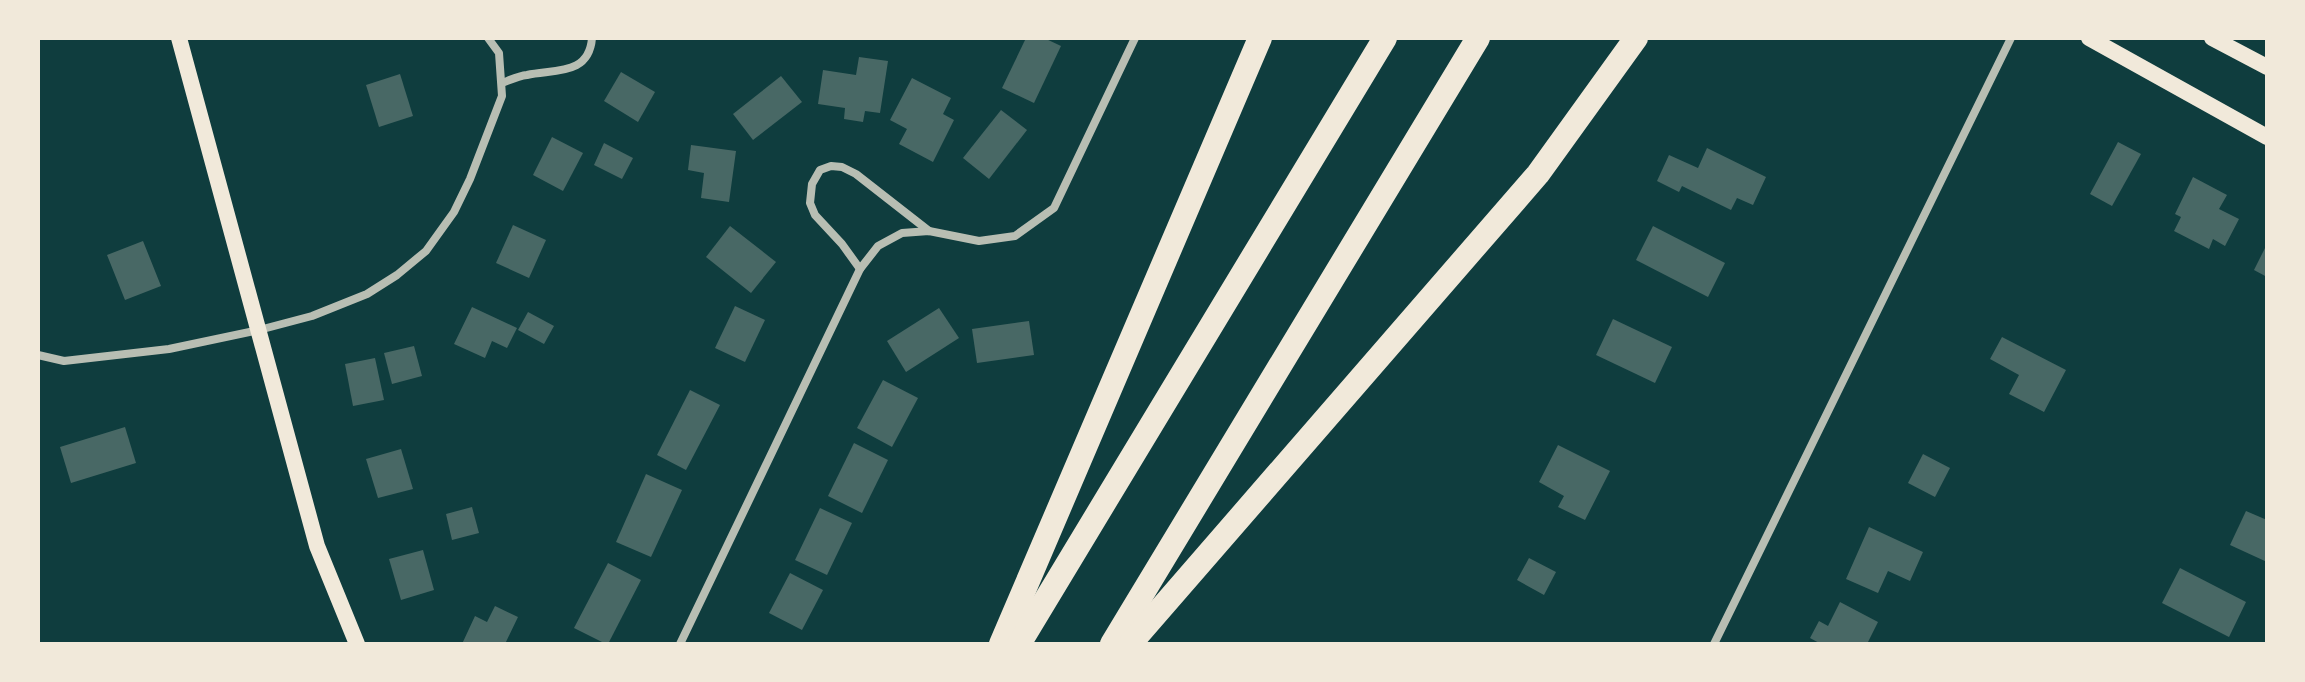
<svg xmlns="http://www.w3.org/2000/svg" width="2305" height="682" viewBox="0 0 2305 682" font-family="Barlow,sans-serif">
  <rect width="100%" height="100%" fill="#0f3d3e"/>
  <!-- building -->
  <g fill="#486865">
    <polygon points="1026,38 1044,38 1061,46 1034,103 1002,88"/>
    <polygon points="859,57 888,61 880,113 865,111 863,122 844,119 845,108 818,104 823,70 856,75"/>
    <polygon points="621,72 655,92 638,122 604,101"/>
    <polygon points="400,74 413,116 379,127 366,85"/>
    <polygon points="781,76 802,102 753,140 733,114"/>
    <polygon points="912,78 951,98 943,114 954,120 933,162 899,144 907,129 890,120"/>
    <polygon points="1001,110 1027,130 989,179 963,158"/>
    <polygon points="552,137 583,153 563,191 533,175"/>
    <polygon points="2118,142 2141,154 2112,206 2090,194"/>
    <polygon points="604,143 633,158 622,179 594,165"/>
    <polygon points="691,145 736,151 729,202 701,198 704,173 688,170"/>
    <polygon points="1707,148 1766,177 1753,205 1737,198 1731,210 1682,186 1679,192 1657,181 1669,155 1698,168"/>
    <polygon points="2193,177 2227,195 2219,209 2239,219 2225,246 2213,239 2209,249 2174,231 2181,217 2175,214"/>
    <polygon points="513,225 546,240 529,278 496,263"/>
    <polygon points="730,226 776,262 751,293 706,257"/>
    <polygon points="1653,226 1725,263 1708,297 1636,260"/>
    <polygon points="143,241 161,286 125,300 107,255"/>
    <polygon points="2267,244 2267,277 2254,270"/>
    <polygon points="735,306 765,320 745,362 715,348"/>
    <polygon points="472,307 517,328 507,348 492,341 485,358 454,344"/>
    <polygon points="939,308 959,338 906,372 887,341"/>
    <polygon points="528,312 554,326 544,344 518,330"/>
    <polygon points="1613,319 1672,347 1655,383 1596,355"/>
    <polygon points="1029,321 1034,355 977,363 972,329"/>
    <polygon points="2002,337 2066,370 2044,412 2009,394 2019,375 1990,359"/>
    <polygon points="414,346 422,376 392,384 384,353"/>
    <polygon points="375,358 384,400 353,406 345,364"/>
    <polygon points="883,380 918,398 892,447 857,428"/>
    <polygon points="690,390 720,405 686,470 657,455"/>
    <polygon points="125,427 136,463 71,483 60,447"/>
    <polygon points="854,443 888,460 862,513 828,496"/>
    <polygon points="1558,445 1610,471 1585,520 1558,507 1564,496 1539,482"/>
    <polygon points="401,449 413,489 378,498 366,459"/>
    <polygon points="1923,454 1950,468 1935,497 1908,483"/>
    <polygon points="646,474 682,490 651,557 616,542"/>
    <polygon points="472,507 479,533 452,540 446,514"/>
    <polygon points="820,508 852,523 827,575 795,560"/>
    <polygon points="2246,511 2267,520 2267,562 2230,545"/>
    <polygon points="1869,527 1923,552 1910,581 1888,571 1878,593 1846,579"/>
    <polygon points="423,550 434,590 401,600 389,559"/>
    <polygon points="1529,558 1556,572 1544,595 1517,580"/>
    <polygon points="608,563 641,580 608,644 606,644 574,628"/>
    <polygon points="2180,568 2246,602 2229,637 2162,603"/>
    <polygon points="790,573 823,590 802,630 769,613"/>
    <polygon points="1840,602 1878,622 1867,644 1821,644 1810,638 1819,621 1828,626"/>
    <polygon points="495,606 518,617 505,644 462,644 475,616 487,622"/>
  </g>
  <g fill="none" stroke-linecap="round" stroke-linejoin="round">
    <!-- minor -->
    <g stroke="#b8beb3" stroke-width="8">
      <path d="M502,83C510,80 518,76 527,75C554,69 589,76 592,38"/>
      <polyline points="860,269 842,244 815,215 810,203 812,184 820,170 831,166 842,167 856,174 929,231"/>
      <polyline points="38,355 64,361 169,349 259,330 312,316 367,294 397,275 426,251 454,212 470,179 502,96 499,53 488,38"/>
      <polyline points="680,644 860,269 878,246 902,233 929,231 979,241 1015,236 1054,208 1135,38"/>
      <polyline points="1714,644 2011,38"/>
    </g>
    <!-- secondary -->
    <g stroke="#f1e9da" stroke-width="16">
      <polyline points="179,38 317,546 357,644"/>
      <polyline points="2089,38 2267,137"/>
      <polyline points="2212,38 2267,67"/>
    </g>
    <!-- motorway -->
    <g stroke="#f1e9da" stroke-width="24">
      <polyline points="1001,644 1260,38"/>
      <polyline points="1019,644 1385,38"/>
      <polyline points="1112,644 1478,38"/>
      <polyline points="1130,644 1538,174 1636,38"/>
    </g>
  </g>
  <!-- border -->
  <rect width="2305" height="682" fill="none" stroke="#f1e9da" stroke-width="80"/>
</svg>
